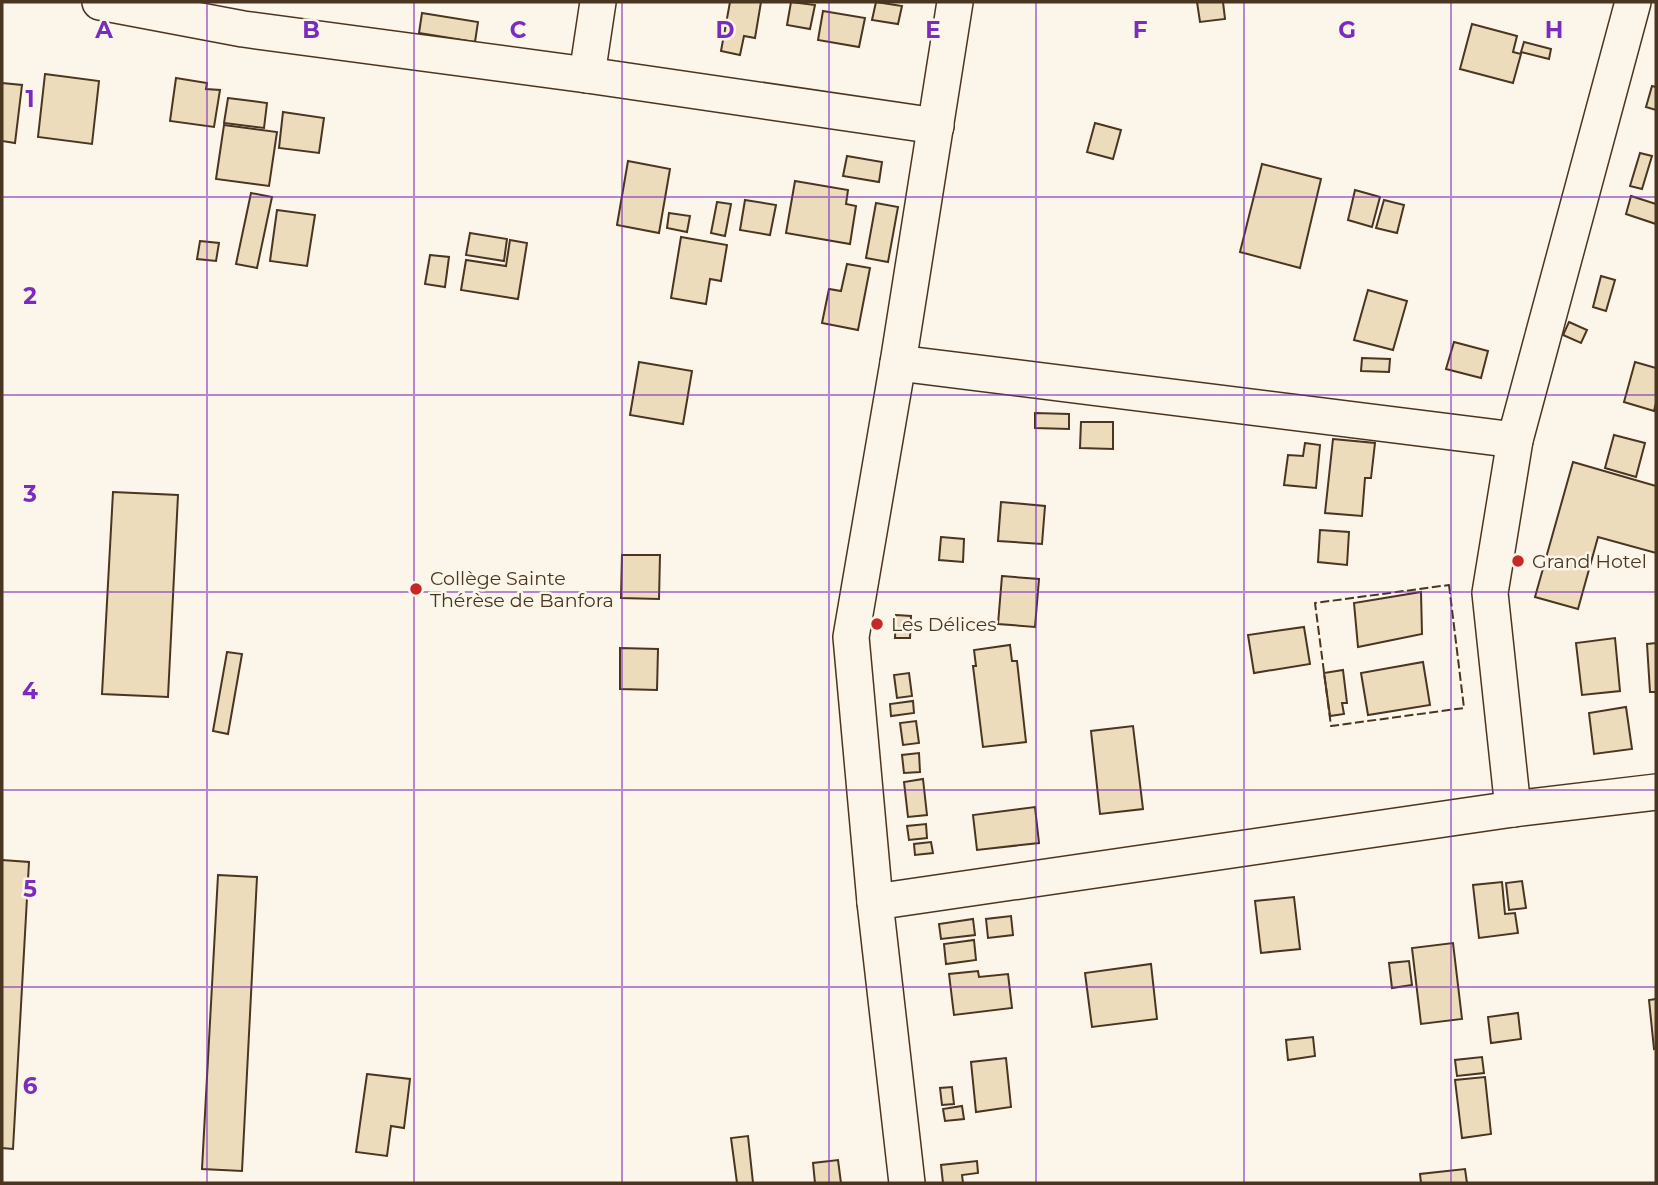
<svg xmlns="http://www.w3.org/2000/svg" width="1658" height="1185" viewBox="0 0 1658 1185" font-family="Montserrat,sans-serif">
  <rect width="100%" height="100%" fill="#fbf6e9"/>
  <!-- building -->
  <g fill="#ecdcbc" stroke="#4a3520" stroke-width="2">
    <polygon points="730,2 761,2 755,38 744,36 740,55 721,51"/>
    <polygon points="791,2 815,5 810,29 787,25"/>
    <polygon points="876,2 902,6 898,24 872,20"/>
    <polygon points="1197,2 1223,2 1225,19 1200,22"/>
    <polygon points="823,11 865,18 859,47 818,40"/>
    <polygon points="422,13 478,22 475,42 419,33"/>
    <polygon points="1472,24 1517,36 1513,52 1521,54 1513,83 1460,69"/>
    <polygon points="1524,42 1551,49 1549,59 1521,52"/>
    <polygon points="45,74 99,81 92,144 38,137"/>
    <polygon points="176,78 207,83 206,89 220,90 214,127 170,121"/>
    <polygon points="2,83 22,85 15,143 2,141"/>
    <polygon points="1652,86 1656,87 1656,110 1646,107"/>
    <polygon points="228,98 267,103 264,128 224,123"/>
    <polygon points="283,112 324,118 319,153 279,148"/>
    <polygon points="1095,123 1121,130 1113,159 1087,152"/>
    <polygon points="224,125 277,132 269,186 216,179"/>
    <polygon points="1640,153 1652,156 1642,189 1630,186"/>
    <polygon points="847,156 882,162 879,182 843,176"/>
    <polygon points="628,161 670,169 659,233 617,225"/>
    <polygon points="1262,164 1321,179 1300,268 1240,252"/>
    <polygon points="795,181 848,190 846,204 856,206 850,244 786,233"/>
    <polygon points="1355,190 1380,197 1372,227 1348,220"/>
    <polygon points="251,193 272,197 257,268 236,264"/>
    <polygon points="1631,196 1656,204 1656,224 1626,214"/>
    <polygon points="745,200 776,205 770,235 740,230"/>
    <polygon points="1384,200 1404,205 1397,233 1376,228"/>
    <polygon points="717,202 731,204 725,236 711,233"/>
    <polygon points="876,203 898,207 888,262 866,258"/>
    <polygon points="277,210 315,215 307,266 270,261"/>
    <polygon points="669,213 690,216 687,232 667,228"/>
    <polygon points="470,233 507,239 504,261 466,255"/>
    <polygon points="681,237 727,245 721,281 710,279 706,304 671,298"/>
    <polygon points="510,240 527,243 518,299 461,290 466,260 506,266"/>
    <polygon points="200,241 219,243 216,261 197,259"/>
    <polygon points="430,255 449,257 445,287 425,284"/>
    <polygon points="847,264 870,268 858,330 822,323 829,289 841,291"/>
    <polygon points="1601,276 1615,280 1606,311 1593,307"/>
    <polygon points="1368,290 1407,301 1393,350 1354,340"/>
    <polygon points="1569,322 1587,330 1581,343 1563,335"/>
    <polygon points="1454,342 1488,351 1481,378 1446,369"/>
    <polygon points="1362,358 1390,359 1389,372 1361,371"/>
    <polygon points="639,362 692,371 683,424 630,415"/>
    <polygon points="1635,362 1656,368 1656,403 1654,411 1624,402"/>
    <polygon points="1035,413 1069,414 1069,429 1035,428"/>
    <polygon points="1081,422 1113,422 1113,449 1080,448"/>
    <polygon points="1614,435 1645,443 1636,477 1605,468"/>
    <polygon points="1333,439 1375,443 1371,478 1365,478 1362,516 1325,513"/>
    <polygon points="1305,443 1320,445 1316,488 1284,485 1288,455 1303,456"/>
    <polygon points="1573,462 1656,486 1656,553 1598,537 1578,609 1535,597"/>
    <polygon points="113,492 178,495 168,697 102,694"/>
    <polygon points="1001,502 1045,506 1042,544 998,541"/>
    <polygon points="1320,530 1349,532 1347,565 1318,562"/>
    <polygon points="941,537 964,539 963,562 939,560"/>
    <polygon points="622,555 660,555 659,599 621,598"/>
    <polygon points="1002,576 1039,579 1035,627 998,624"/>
    <polygon points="1421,592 1422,634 1358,647 1354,603"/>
    <polygon points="896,615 911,616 910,638 895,638"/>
    <polygon points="1304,627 1310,664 1254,673 1248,635"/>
    <polygon points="1615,638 1620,691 1582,695 1576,643"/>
    <polygon points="1656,643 1656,692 1650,692 1647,644"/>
    <polygon points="1010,645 1012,661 1017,661 1026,742 983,747 973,666 976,666 974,650"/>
    <polygon points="620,648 658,649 657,690 620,689"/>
    <polygon points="227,652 242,654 228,734 213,731"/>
    <polygon points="1423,662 1430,705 1368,715 1361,673"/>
    <polygon points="1343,670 1347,703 1342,703 1344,714 1330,716 1324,673"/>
    <polygon points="909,673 912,696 897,698 894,675"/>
    <polygon points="913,701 914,713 891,716 890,704"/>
    <polygon points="1626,707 1632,749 1594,754 1589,713"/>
    <polygon points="916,721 919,743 903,745 900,723"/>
    <polygon points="1133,726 1143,809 1100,814 1091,731"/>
    <polygon points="919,753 920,772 904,773 902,755"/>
    <polygon points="923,779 927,815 908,817 904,782"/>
    <polygon points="1035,807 1039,843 977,850 973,815"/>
    <polygon points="926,824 927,838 909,840 907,826"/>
    <polygon points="931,842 933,853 915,855 914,844"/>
    <polygon points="2,860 29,862 13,1149 2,1148"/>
    <polygon points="218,875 257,877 242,1171 202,1169"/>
    <polygon points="1522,881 1526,908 1509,910 1506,883"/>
    <polygon points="1502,882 1505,914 1515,913 1518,933 1479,938 1473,885"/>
    <polygon points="1294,897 1300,949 1261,953 1255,901"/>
    <polygon points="1011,916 1013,935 988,938 986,919"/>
    <polygon points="973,919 975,935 941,939 939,924"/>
    <polygon points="974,940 976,960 946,964 944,944"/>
    <polygon points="1453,943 1462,1019 1421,1024 1412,948"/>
    <polygon points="1409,961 1412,985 1392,988 1389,963"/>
    <polygon points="1151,964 1157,1019 1092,1027 1085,973"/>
    <polygon points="978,971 979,977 1008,974 1012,1008 954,1015 949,974"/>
    <polygon points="1656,999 1656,1048 1654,1049 1649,1000"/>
    <polygon points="1518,1013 1521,1039 1491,1043 1488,1017"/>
    <polygon points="1313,1037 1315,1056 1288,1060 1286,1040"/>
    <polygon points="1482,1057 1484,1073 1457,1076 1455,1060"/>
    <polygon points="1006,1058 1011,1107 976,1112 971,1062"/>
    <polygon points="367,1074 410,1079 404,1128 391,1126 387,1156 356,1152"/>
    <polygon points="1485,1077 1491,1134 1462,1138 1455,1080"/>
    <polygon points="952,1087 954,1104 942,1105 940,1088"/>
    <polygon points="962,1106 964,1119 945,1121 943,1109"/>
    <polygon points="748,1136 753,1183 737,1183 731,1138"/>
    <polygon points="838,1160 841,1183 815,1183 813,1163"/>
    <polygon points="977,1161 978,1173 962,1175 963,1183 943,1183 941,1165"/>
    <polygon points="1465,1169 1467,1183 1421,1183 1420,1174"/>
  </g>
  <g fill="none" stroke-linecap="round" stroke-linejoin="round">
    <!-- minor casing -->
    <g stroke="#4a3520" stroke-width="38">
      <g id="minor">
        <polyline points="100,2 243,29 587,75 936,126"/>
        <polyline points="587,75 598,2"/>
        <polyline points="898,363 1515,440"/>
        <polyline points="1513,809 1490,593 1515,440 1633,2"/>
        <polyline points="875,902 1513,809 1656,792"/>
        <polyline points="907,1183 875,902 851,637 898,363 955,2"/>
      </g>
    </g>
    <!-- minor -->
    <use href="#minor" stroke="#fbf6e9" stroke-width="35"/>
    <!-- fence -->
    <polygon stroke="#4a3520" stroke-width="2" stroke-dasharray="9 3.5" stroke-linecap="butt" points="1449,585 1464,708 1331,726 1315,603"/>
  </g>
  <!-- grid -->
  <path fill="none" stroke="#7b2cbf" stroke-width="2" stroke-opacity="0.55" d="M207,2V1183M414,2V1183M622,2V1183M829,2V1183M1036,2V1183M1244,2V1183M1451,2V1183M2,197H1656M2,395H1656M2,592H1656M2,790H1656M2,987H1656"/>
  <!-- markers -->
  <g fill="#c62828" stroke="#fbf6e9" stroke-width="2.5">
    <circle cx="1518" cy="561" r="7"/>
    <circle cx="416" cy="589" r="7"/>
    <circle cx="877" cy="624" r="7"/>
  </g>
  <g text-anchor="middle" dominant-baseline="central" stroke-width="5" stroke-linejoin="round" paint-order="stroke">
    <!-- poi labels -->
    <g font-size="19" fill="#4a3520" stroke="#fbf6e9" text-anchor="start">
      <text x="1532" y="561">Grand Hotel</text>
      <text x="430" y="578">Collège Sainte<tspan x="430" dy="22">Thérèse de Banfora</tspan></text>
      <text x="891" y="624">Les Délices</text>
    </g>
  </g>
  <g font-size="23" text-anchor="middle" font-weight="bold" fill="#7b2cbf" stroke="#fbf6e9" stroke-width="5" stroke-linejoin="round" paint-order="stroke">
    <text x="104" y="38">A</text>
    <text x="311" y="38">B</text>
    <text x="518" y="38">C</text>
    <text x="725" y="38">D</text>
    <text x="933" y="38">E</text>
    <text x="1140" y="38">F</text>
    <text x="1347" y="38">G</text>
    <text x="1554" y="38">H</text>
    <text x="30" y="107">1</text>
    <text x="30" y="304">2</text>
    <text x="30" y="502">3</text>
    <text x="30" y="699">4</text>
    <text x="30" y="897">5</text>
    <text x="30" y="1094">6</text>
  </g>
  <!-- border -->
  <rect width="1658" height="1185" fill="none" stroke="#4a3520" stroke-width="7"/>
</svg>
